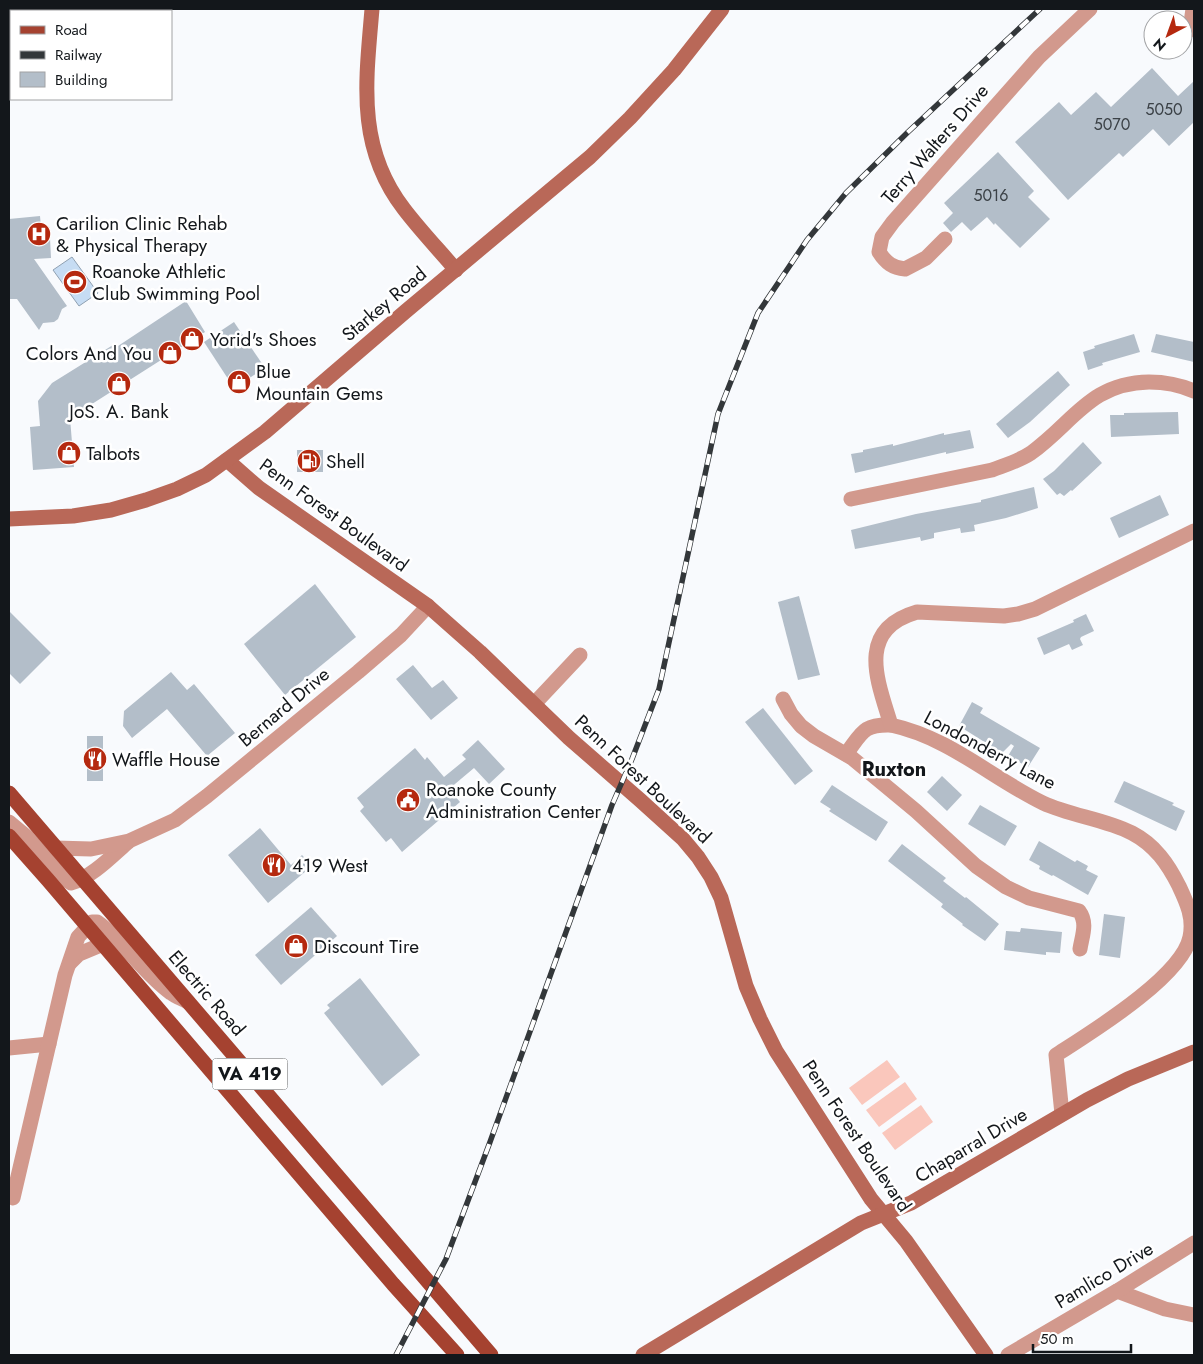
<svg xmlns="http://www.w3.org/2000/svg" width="1203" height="1364" viewBox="0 0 1203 1364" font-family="Jost,sans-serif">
  <rect width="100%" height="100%" fill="#f8fafd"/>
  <!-- green -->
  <g fill="#fac7bc">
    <polygon points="887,1060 900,1077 862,1105 849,1088"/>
    <polygon points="905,1082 917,1099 879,1127 866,1110"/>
    <polygon points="921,1105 933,1122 895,1150 882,1133"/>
  </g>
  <!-- water -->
  <polygon fill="#c6dcf3" stroke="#90a1b2" points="72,257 98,293 79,306 53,270"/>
  <!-- building -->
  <g fill="#b3bec9">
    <polygon points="1152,68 1178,96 1194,81 1194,122 1169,146 1153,129 1123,157 1119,153 1068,200 1015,142 1059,102 1071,115 1096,92 1111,107"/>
    <polygon points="998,152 1034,191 1028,197 1050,219 1020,248 995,223 994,225 987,217 971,231 962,222 951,232 943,223 953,213 944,203"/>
    <polygon points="40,216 42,238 50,238 51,258 34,259 67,306 62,309 58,319 54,322 43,323 39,330 17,299 9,299 9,219"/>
    <polygon points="186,301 205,332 70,418 74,467 33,470 30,427 40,426 38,401 52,383 113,345 115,348"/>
    <polygon points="234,322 265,368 234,388 204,342"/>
    <polygon points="1134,334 1140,352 1102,363 1103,365 1088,370 1083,352 1095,348 1094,346"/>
    <polygon points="1156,334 1194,342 1194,362 1151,352"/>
    <polygon points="1058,371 1070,385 1030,422 1008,438 996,424"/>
    <polygon points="1178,412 1179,434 1111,437 1110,415 1124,415 1124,413"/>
    <polygon points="970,430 974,448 946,454 946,452 855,473 851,454 863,452 863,450 893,444 893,446 944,433 944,435"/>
    <polygon points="1083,442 1102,463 1072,491 1071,490 1064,496 1060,493 1057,495 1043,479 1054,471"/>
    <rect x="297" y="450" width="26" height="22"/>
    <polygon points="1034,487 1038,508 1006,518 974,525 975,531 961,533 960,528 934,533 934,538 921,541 920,537 855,549 851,530 916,514 981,502 981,500"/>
    <polygon points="1160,495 1169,515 1119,538 1110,518"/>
    <polygon points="315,584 356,637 285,695 244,644"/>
    <polygon points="799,596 820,675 798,680 778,602"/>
    <polygon points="9,611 51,653 20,684 9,673"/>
    <polygon points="1086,614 1094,631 1081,637 1080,639 1083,645 1072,650 1069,644 1044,655 1037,638 1074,622 1073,620"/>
    <polygon points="413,665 432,688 443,680 458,698 431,720 396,679"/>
    <polygon points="171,672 187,690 194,684 235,733 207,756 167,709 132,738 123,726 124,711"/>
    <polygon points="972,702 983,708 980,713 1040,748 1028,767 1008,756 1014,746 1011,744 1002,753 959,726"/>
    <polygon points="763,708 813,771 795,785 745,722"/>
    <rect x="87" y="736" width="16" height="45"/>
    <polygon points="478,740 505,769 489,784 474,768 449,789 460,802 402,852 391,838 386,842 360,811 364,807 357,798 415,748 425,760 427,757 444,777 466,759 462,755"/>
    <polygon points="942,776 962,795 947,811 927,792"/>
    <polygon points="1124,781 1174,803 1172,805 1185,811 1176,831 1114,802"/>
    <polygon points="832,785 888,822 876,841 829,811 831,809 820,802"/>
    <polygon points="980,805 1017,826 1005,846 968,824"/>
    <polygon points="260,828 291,865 302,855 312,866 268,903 228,855"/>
    <polygon points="1039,841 1075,862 1077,860 1088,866 1086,870 1098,876 1088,895 1053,875 1052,876 1039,869 1040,866 1029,860"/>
    <polygon points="902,844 946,878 943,881 965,898 966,897 999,924 985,941 962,925 963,924 941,907 943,904 888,861"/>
    <polygon points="311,907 337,936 281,985 255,955"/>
    <polygon points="1104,914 1125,917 1120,958 1099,955"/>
    <polygon points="1021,928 1062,932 1060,953 1046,952 1046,955 1004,950 1006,931 1020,932"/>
    <polygon points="360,978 420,1055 382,1086 324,1013 330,1008 327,1005"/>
  </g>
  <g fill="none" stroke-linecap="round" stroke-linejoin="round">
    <!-- street -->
    <g stroke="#d2998d" stroke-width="15">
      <polyline points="1183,36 1190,29 1193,9"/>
      <path d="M945,239L926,258L905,269C893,268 886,263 879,252L882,237L893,222L1039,57L1090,9"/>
      <path d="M851,499L992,470C1005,465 1019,461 1031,453C1074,422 1090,383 1149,382C1165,382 1180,385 1194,391"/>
      <path d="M783,699L791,714L801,726L814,736L852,758L916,811L976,866L1006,887L1029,898L1079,911C1088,923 1082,936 1080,949"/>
      <polyline points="534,704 580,655"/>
      <path d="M846,754C862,733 863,724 891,725"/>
      <path d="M9,822L27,837L62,877L71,883C91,878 113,855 128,842"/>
      <polyline points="55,848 91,849 129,841 175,820 207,796 358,672 401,635 428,606"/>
      <polyline points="70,963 79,954 103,944"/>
      <polyline points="9,1048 49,1044"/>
      <path d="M1062,1114L1056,1055C1090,1033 1182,977 1190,937C1194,918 1187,903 1179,886C1168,864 1155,845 1132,833C1105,819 1071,816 1043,803C990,777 950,738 891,725C878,682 855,630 917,612L1004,616L1018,614L1035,609L1194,531"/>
      <path d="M13,1198L65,975L78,937L92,922H97C124,941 144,974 171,993C176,997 183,999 188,1002"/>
      <polyline points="1117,1291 1165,1309 1194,1315"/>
      <polyline points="1008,1355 1117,1291 1194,1243"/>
    </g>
    <!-- secondary -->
    <g stroke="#b96858" stroke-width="15">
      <path d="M372,9C366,81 356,147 404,209C420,230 439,250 456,270"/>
      <polyline points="227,460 259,488 428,606 480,652 569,738 640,800 683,839 698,857 711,877 721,898 746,986 760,1019 776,1051 871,1199 906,1241 986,1355"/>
      <polyline points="9,519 73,516 111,510 146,500 177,489 206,475 265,432 406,311 590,157 630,118 674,70 722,9"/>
      <polyline points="643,1355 861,1223 911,1203 1087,1100 1128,1079 1194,1052"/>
    </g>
    <!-- primary -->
    <g stroke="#a54230" stroke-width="15">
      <polyline points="9,793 491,1355"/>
      <polyline points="9,836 48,880 393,1284 457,1355"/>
    </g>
    <!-- rail casing -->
    <g stroke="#33373a" stroke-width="5.5">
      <polyline id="rail" points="396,1355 446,1259 490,1142 612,805 632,759 659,689 718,414 758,313 807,240 846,193 908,132 1040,9"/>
    </g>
    <!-- rail -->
    <use href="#rail" stroke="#fff" stroke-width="4" stroke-dasharray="11" stroke-linecap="butt"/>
  </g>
  <!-- icons -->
  <defs>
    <g id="hospital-disc" transform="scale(1.25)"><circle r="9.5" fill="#b5290f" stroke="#fff"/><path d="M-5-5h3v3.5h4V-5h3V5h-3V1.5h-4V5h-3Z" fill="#fff"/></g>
    <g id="stadium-disc" transform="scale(1.25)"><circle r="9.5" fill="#b5290f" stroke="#fff"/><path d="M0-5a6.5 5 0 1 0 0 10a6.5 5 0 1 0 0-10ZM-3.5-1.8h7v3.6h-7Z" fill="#fff"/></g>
    <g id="shop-disc" transform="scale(1.25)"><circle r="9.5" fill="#b5290f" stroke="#fff"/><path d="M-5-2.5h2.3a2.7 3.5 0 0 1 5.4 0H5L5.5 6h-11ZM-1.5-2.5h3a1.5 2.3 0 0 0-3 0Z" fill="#fff"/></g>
    <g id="fuel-disc" transform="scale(1.25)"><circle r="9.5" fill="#b5290f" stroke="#fff"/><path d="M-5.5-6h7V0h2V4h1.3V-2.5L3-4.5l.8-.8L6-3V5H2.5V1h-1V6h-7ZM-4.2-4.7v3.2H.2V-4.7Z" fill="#fff"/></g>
    <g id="restaurant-disc" transform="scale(1.25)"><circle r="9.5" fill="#b5290f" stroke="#fff"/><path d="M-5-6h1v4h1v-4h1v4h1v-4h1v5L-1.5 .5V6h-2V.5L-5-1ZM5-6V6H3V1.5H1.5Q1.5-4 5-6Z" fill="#fff"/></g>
    <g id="civic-disc" transform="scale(1.25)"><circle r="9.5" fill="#b5290f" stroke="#fff"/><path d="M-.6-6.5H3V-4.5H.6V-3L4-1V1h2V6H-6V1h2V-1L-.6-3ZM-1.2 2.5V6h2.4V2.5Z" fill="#fff"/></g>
  </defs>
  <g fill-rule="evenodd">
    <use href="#hospital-disc" x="39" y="234"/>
    <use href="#stadium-disc" x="75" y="282"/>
    <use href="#shop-disc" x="192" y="339"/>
    <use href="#shop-disc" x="170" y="353"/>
    <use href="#shop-disc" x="239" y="382"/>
    <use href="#shop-disc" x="119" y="384"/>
    <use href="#shop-disc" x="69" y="453"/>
    <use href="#fuel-disc" x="309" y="461"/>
    <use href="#restaurant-disc" x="95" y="759"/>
    <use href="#civic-disc" x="408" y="800"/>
    <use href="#restaurant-disc" x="274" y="865"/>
    <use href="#shop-disc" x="296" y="946"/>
  </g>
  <g text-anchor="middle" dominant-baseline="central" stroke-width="5" stroke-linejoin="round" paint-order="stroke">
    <!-- number labels -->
    <g font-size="16" fill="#3b4146">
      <text x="1164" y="109">5050</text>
      <text x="1112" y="124">5070</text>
      <text x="991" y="195">5016</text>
    </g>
    <!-- shield labels -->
    <rect fill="#fff" stroke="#5a5d5f" stroke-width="1" x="212.5" y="1058.5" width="75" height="31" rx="4"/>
    <g font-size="18" font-weight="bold" fill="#13171b">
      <text x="250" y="1074">VA 419</text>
    </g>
    <!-- street labels -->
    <g font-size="19" fill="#13171b" stroke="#fff">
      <text transform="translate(935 144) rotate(-49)">Terry Walters Drive</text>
      <text transform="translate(384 304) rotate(-40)">Starkey Road</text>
      <text transform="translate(334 515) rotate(36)">Penn Forest Boulevard</text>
      <text transform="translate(284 707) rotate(-40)">Bernard Drive</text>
      <text transform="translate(990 750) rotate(28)">Londonderry Lane</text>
      <text transform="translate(643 779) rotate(43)">Penn Forest Boulevard</text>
      <text transform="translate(207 993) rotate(49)">Electric Road</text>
      <text transform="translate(857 1136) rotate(56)">Penn Forest Boulevard</text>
      <text transform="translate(971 1145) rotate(-31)">Chaparral Drive</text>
      <text transform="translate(1104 1275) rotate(-31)">Pamlico Drive</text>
    </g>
    <!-- poi labels -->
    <g font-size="19" fill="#13171b" stroke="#fff" text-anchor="start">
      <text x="56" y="223">Carilion Clinic Rehab<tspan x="56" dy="22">&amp; Physical Therapy</tspan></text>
      <text x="92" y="271">Roanoke Athletic<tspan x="92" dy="22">Club Swimming Pool</tspan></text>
      <text x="210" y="339">Yorid's Shoes</text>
      <text x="152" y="353" text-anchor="end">Colors And You</text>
      <text x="256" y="371">Blue<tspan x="256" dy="22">Mountain Gems</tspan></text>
      <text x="119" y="411" text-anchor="middle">JoS. A. Bank</text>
      <text x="86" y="453">Talbots</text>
      <text x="326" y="461">Shell</text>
      <text x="112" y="759">Waffle House</text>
      <text x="426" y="789">Roanoke County<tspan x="426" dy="22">Administration Center</tspan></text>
      <text x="292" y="865">419 West</text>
      <text x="314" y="946">Discount Tire</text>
    </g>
    <!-- neighbourhood labels -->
    <g font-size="20" font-weight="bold" fill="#13171b" stroke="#fff">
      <text x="894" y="769">Ruxton</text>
    </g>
  </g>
  <!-- border -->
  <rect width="1203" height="1364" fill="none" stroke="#13171b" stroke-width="20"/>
  <!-- legend -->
  <rect x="10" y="10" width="162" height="90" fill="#ffffff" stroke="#a1a2a4"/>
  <rect x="20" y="26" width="25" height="8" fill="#a54230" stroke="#a1a2a4"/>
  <text x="55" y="35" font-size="15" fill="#13171b">Road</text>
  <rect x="20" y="51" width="25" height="8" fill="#33373a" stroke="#a1a2a4"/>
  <text x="55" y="60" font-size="15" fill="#13171b">Railway</text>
  <rect x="20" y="72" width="25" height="15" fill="#b3bec9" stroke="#a1a2a4"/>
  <text x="55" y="85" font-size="15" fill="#13171b">Building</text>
  <!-- north arrow -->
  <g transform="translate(1168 35) rotate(221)"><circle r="24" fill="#ffffff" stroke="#a1a2a4"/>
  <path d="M0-4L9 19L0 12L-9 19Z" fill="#b5290f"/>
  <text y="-8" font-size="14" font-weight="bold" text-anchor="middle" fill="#13171b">N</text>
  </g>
  <!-- scale -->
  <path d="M1033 1344v8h98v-8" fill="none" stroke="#13171b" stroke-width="2.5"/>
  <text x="1040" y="1344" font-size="15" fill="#13171b" stroke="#ffffff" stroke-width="4" paint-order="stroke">50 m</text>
</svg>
